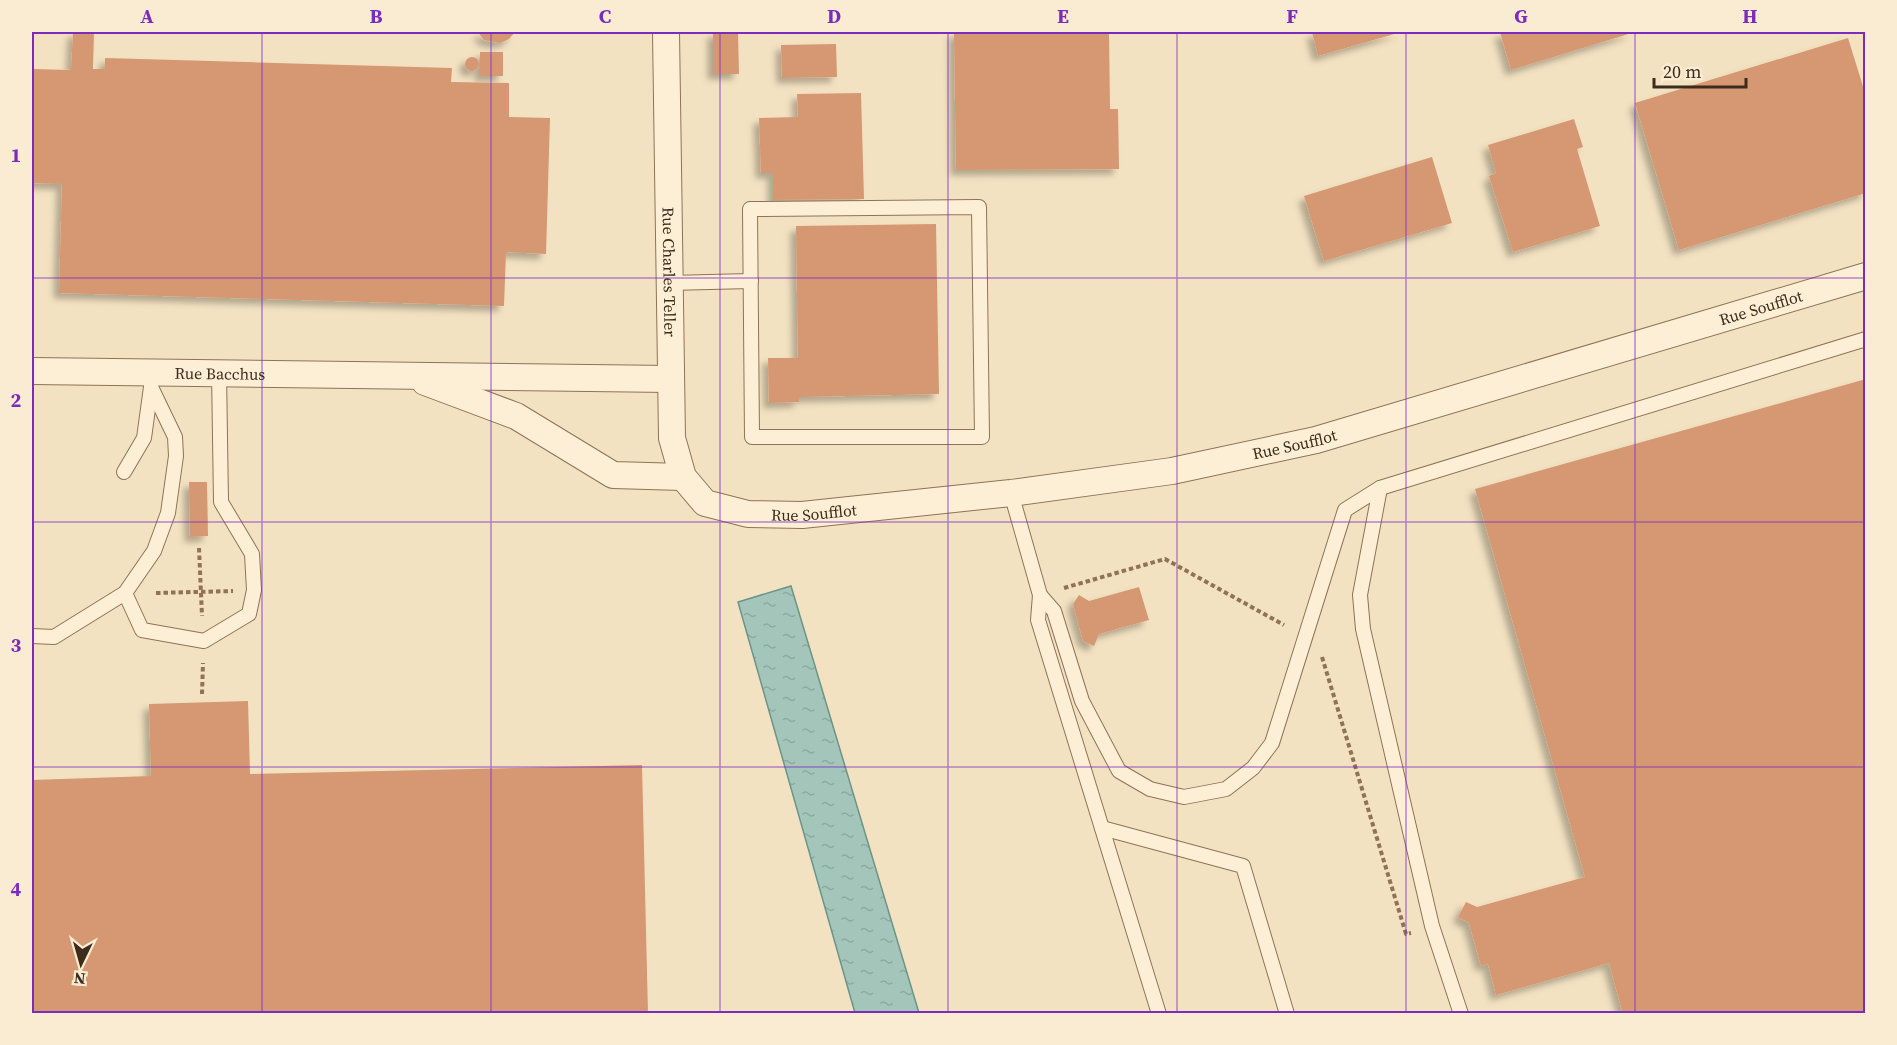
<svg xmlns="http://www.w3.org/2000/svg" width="1897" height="1045" viewBox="0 0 1897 1045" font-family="'Source Serif 4',serif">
  <defs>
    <pattern id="water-ripples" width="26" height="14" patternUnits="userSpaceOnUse" patternTransform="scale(1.5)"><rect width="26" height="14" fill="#a4c5ba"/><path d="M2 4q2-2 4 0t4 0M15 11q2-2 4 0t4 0" fill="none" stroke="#8ea99f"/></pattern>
    <filter id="shadow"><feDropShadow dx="-5.5" dy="5.5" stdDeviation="3" flood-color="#0004"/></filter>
  </defs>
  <rect width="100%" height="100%" fill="#f3e2c1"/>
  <!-- water -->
  <polygon fill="url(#water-ripples)" stroke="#6a9588" stroke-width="1.5" points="791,586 919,1013 855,1013 738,602"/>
  <!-- building -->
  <g fill="#d69872" filter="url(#shadow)">
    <polygon points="73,32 94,32 93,69 105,69 105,58 452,68 451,82 509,83 509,117 550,118 546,254 506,252 504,306 59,293 62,184 32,183 32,69 71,70"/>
    <polygon points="478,32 515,32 509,39 500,43 484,40"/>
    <polygon points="713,32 738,32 739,74 713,74"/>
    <polygon points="954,32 1109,32 1110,109 1118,109 1119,169 956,170"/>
    <polygon points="1312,32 1401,32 1318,56"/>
    <polygon points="1500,32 1635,32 1511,70"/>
    <polygon points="1848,38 1866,96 1866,193 1679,250 1635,103"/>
    <polygon points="836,44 837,77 782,78 781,45"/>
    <rect x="480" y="52" width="23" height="24"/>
    <circle cx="472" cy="64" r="7"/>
    <polygon points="861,93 864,199 773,200 773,173 761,173 759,118 798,117 797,94"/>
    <polygon points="1574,119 1583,147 1577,149 1600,226 1513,252 1489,176 1496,173 1488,145"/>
    <polygon points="1432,157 1452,223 1324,261 1304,196"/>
    <polygon points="936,224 939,394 799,397 799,402 769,403 768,358 798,358 796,226"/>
    <polygon points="1866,379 1866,1014 1623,1014 1609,963 1496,995 1488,964 1481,966 1469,923 1458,917 1466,902 1477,907 1585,877 1475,489"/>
    <polygon points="189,482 207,482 208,536 190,537"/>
    <polygon points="1139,587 1149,620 1099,634 1094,646 1083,641 1073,604 1079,595 1089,601"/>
    <polygon points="248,701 250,774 642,765 648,1014 32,1014 32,780 151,776 149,704"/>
  </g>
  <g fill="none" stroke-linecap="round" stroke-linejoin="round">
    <!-- lane casing -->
    <g stroke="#907256" stroke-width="16">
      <g id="lane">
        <polygon points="979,207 982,437 752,437 750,209"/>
        <polyline points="669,283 751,281"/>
        <polyline points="124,472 144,438 151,387"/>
        <polyline points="1380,488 1360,595 1363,629 1432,926 1461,1014"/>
        <polyline points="1011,493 1040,595 1038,620 1159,1014"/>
        <polyline points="125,593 142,630 204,641 249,614 254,590 252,554 221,502 219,372"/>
        <polyline points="1040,595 1054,611 1082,701 1119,771 1150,789 1184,797 1226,789 1253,768 1272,743 1345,510 1380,488 1866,339"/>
        <polyline points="32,636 54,637 125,593 154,551 168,513 176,456 175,437 151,387"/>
        <polyline points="1102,828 1243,866 1287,1014"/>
      </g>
    </g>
    <!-- street casing -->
    <g stroke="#907256" stroke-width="28">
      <g id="street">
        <path id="s1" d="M666,32L672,438L683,477L705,503L748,514L802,515L1011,493L1172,471L1316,440L1866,276"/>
        <path id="s2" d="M32,371L670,379"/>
        <polyline points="425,382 516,416 613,475 683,477"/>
      </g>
    </g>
    <!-- path -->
    <g stroke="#907256" stroke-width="4" stroke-dasharray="4.5 3" stroke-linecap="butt">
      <polyline points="199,548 202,616"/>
      <polyline points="1064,588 1165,559 1284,625"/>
      <polyline points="156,593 233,591"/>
      <polyline points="1322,657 1406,934 1411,933"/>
      <polyline points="202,694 203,663"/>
    </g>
    <!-- lane -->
    <use href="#lane" stroke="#fdefd6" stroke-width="14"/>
    <!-- street -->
    <use href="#street" stroke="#fdefd6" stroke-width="26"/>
  </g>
  <!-- grid -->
  <path fill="none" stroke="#7b2cbf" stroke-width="1.5" stroke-opacity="0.55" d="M262,32V1014M491,32V1014M720,32V1014M948,32V1014M1177,32V1014M1406,32V1014M1635,32V1014M32,278H1866M32,522H1866M32,767H1866"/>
  <g text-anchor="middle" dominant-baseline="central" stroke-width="4.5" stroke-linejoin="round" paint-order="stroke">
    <!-- street labels -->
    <g font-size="16" fill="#3d2b1c" stroke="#faecd2">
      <text stroke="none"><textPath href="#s1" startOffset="240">Rue Charles Teller</textPath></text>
      <text stroke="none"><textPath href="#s1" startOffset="1563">Rue Soufflot</textPath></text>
      <text stroke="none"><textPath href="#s2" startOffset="188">Rue Bacchus</textPath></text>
      <text stroke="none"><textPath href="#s1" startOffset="1077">Rue Soufflot</textPath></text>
      <text stroke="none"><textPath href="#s1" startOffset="591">Rue Soufflot</textPath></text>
    </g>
  </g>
  <!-- border -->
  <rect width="1897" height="1045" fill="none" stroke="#faecd2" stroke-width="66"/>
  <!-- north arrow -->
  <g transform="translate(81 964) rotate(185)" stroke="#faecd2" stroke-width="4.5" paint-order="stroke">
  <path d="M0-4.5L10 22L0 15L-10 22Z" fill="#3d2b1c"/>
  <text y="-9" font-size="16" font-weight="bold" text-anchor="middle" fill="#3d2b1c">N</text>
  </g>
  <!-- scale -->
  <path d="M1654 78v9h92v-9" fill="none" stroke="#3d2b1c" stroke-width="3"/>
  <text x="1663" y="78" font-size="18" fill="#3d2b1c" stroke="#faecd2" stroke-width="4.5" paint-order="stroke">20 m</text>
  <rect x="33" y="33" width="1831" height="979" fill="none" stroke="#7b2cbf" stroke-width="2"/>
  <g font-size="20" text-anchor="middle" font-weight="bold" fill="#7b2cbf">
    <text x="147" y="23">A</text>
    <text x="376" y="23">B</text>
    <text x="605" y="23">C</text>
    <text x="834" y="23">D</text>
    <text x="1063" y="23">E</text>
    <text x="1292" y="23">F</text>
    <text x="1521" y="23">G</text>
    <text x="1750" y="23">H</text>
    <text x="16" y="162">1</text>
    <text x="16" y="407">2</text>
    <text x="16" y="652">3</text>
    <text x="16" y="896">4</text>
  </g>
</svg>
